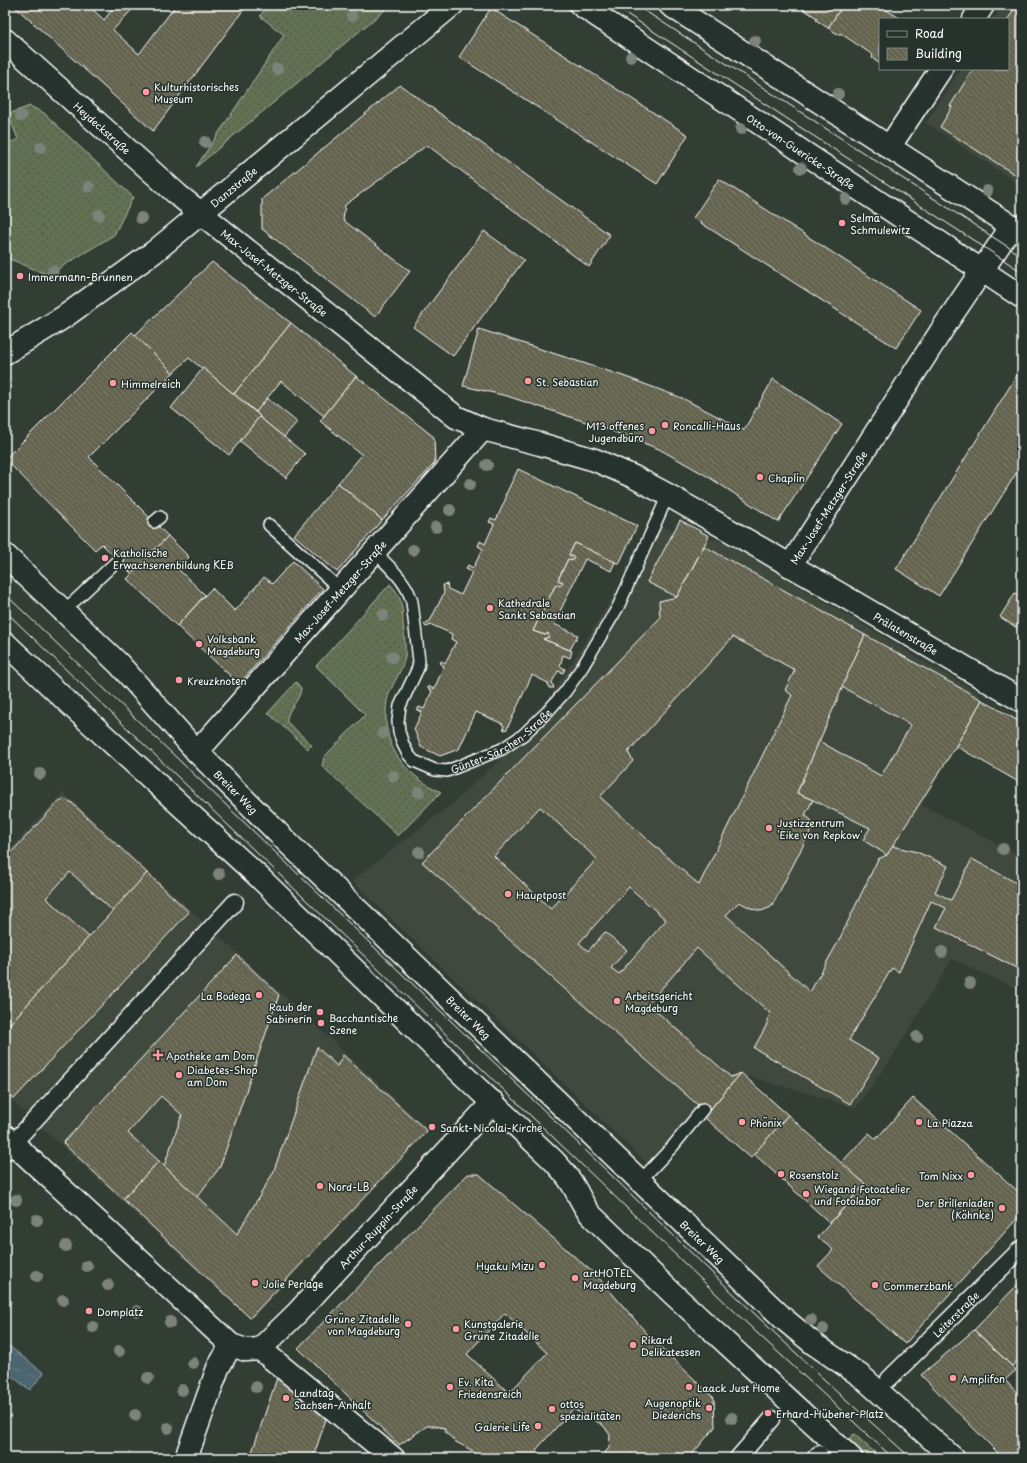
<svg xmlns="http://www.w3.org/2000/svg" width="1027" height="1463" viewBox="0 0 1027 1463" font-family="'Playpen Sans',sans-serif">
  <defs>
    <pattern id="grass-dots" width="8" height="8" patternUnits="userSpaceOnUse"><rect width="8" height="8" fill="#627153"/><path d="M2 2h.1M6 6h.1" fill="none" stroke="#54594e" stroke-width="1.8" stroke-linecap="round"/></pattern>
    <pattern id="water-ripples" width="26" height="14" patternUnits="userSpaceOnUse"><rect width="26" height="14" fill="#4b6670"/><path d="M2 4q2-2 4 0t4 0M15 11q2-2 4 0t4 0" fill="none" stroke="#667d85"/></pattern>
    <pattern id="building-back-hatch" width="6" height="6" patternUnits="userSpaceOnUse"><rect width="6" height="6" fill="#64644f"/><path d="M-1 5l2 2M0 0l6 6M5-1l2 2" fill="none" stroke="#7b7b69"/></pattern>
  </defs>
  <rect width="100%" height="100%" fill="#323d34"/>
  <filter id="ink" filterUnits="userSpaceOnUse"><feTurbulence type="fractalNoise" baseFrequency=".025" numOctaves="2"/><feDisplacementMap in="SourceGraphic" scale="8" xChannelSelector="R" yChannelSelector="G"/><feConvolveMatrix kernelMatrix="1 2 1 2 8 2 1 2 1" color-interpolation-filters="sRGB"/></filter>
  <g filter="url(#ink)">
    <!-- built -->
    <g fill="#41493c">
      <polygon points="1003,5 1022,5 1022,186 926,123 961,69 1008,69 1008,19 994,19"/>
      <polygon points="657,526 725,542 979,694 982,700 922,805 1022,856 1022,991 952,959 893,1056 856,1108 741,1074 704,1117 654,1170 352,881 453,803 527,734"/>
      <polygon points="63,792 430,1131 251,1320 5,1094 5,855"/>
    </g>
    <!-- grass -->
    <g fill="url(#grass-dots)" stroke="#b0b8a9">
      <polygon points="268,5 391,5 196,167 284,35 260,16"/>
      <polygon points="30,106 44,113 133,197 114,235 48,275 5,257 5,145 18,139 8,114"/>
      <path d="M390,584C403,598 402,606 403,623C404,635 406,646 405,657C402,671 394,681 389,694C386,701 386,710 386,718C386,753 411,778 441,792L398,836L322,766L324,757L365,715L316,666Z"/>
      <path d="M296,682L301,688C301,701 286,709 287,722L312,745L308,749L268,713Z"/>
      <polygon points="854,1434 881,1458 865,1458 845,1442"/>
    </g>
    <!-- water -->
    <polygon fill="url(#water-ripples)" stroke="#93a3a9" points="5,1343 44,1373 30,1390 5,1371"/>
    <!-- building -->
    <g fill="url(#building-back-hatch)" stroke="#fff" fill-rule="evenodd">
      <polygon points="13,5 96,5 92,9 104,20 116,5 136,5 113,30 139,54 176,5 247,5 153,131"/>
      <polygon points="797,5 843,5 828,28 816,20 817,18"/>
      <polygon points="843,5 879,5 901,19 880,19 880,64 872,58 873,55 840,33 839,35 828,28"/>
      <polygon points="1017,5 1022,5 1022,179 940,127 952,107 950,106 973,69 1008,69 1008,19"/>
      <polygon points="491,8 688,135 657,184 459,57"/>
      <polygon points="400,85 610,235 589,267 427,145 345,205 343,220 410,271 375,317 262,229 262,199"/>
      <polygon points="719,179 921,310 896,348 693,218"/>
      <polygon points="484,231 524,260 453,356 413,327"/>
      <polygon points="212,262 291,323 234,394 189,358 173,373 135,335"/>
      <polygon points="291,323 356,376 324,416 281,381 256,412 234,394"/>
      <polygon points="479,329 623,376 682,398 744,430 773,379 842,424 778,522 707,476 659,449 601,427 507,396 463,386"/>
      <polygon points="132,332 173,373 89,457 168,536 132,574 102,544 95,550 5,459"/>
      <polygon points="203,368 260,416 229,455 171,408"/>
      <polygon points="1017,375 1022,378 1022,464 939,596 896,569"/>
      <polygon points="356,376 434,437 435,463 382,520 338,483 362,455 320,421"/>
      <polygon points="267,398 297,422 284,437 259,417 260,416 256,412"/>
      <polygon points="259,417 305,454 286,478 240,441"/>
      <polygon points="518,469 637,526 619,564 575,543 569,555 574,557 572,561 568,559 558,580 563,582 560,586 556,584 533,631 545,635 548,633 549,637 543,639 572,651 570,658 563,655 560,666 565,669 563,673 558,671 552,682 554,688 549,688 548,683 532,675 507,729 504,730 503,724 476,712 459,749 440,756 421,747 414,729 422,712 417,710 419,707 424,709 432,691 428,689 428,686 434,689 444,666 440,664 441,661 445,663 456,642 451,639 452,634 432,625 426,627 424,624 430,621 444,593 443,585 447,584 448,589 461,595 472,572 466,569 468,565 473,568 483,549 478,546 480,541 485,544 494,524 489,522 491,518 496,520 506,498 505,494 506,494"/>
      <polygon points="338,483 382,520 337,572 294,535"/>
      <polygon points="680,520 709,536 677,597 647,582"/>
      <polygon points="168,536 189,557 178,569 205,595 177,626 127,579"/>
      <polygon points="575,543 615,562 611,571 585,559 554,624 578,635 570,650 543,639 549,637 548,633 545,635 533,631 556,584 560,586 563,582 558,580 568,559 572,561 574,557 569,555"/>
      <path d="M704,546L865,635L797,793L813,800L805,815L811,820V830L772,906L769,908L761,911L751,908L739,902L726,915L810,992L838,942L878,859L887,855L892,846L917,852L948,866L935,892L951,900L972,859L1022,886V971L936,927L946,908L931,901L899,972L892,968L849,1040L879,1058L850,1104L754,1048L766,1026L770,1013L697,948L648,1004L731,1077L741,1073L707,1113L566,990L422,862L660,618L659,601L677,597ZM733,637L795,670L785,690L792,695L699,885L600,797L633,761L628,752ZM540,807L597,859L551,909L494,856ZM629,887L666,920L619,974L611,968L627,950L605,932L588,951L579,943Z"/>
      <polygon points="293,561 323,589 239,684 177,626 212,588 235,611 264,577 272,584"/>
      <polygon points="1015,593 1022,598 1022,631 1000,617"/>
      <polygon points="865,635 982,700 956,746 887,855 863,840 870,828 813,800 797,793 819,741 881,776 911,725 842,687"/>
      <polygon points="982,700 1022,723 1022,784 956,746"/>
      <polygon points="64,799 71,802 147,873 113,911 70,872 46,898 89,937 5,1029 5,859 59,801"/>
      <polygon points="147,873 189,912 14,1099 5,1091 5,1029"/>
      <polygon points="237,955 279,995 220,1167 197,1197 164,1166 182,1115 161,1096 128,1133 159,1161 123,1199 63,1143"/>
      <polygon points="317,1047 337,1066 343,1055 427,1131 250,1318 123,1199 159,1161 237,1234 273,1173"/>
      <polygon points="741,1073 788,1115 751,1158 704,1117"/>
      <polygon points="913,1098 1022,1195 1022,1213 905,1344 818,1266 833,1250 818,1237 865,1184 841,1163 869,1133 876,1139"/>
      <polygon points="788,1115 865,1184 830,1223 754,1154"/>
      <path d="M468,1174H479L597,1276L649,1336L714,1398L715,1427L689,1458H600L609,1448L610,1435L603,1425L573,1409L536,1450L544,1458H477L473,1451L456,1442L446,1433L444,1428L435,1426H427L399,1445L298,1348ZM505,1313L547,1353L509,1393L467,1354Z"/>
      <polygon points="1022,1280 1022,1355 1012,1366 974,1330"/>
      <polygon points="974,1330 1016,1370 1005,1380 1022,1398 1022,1447 1013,1458 1003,1458 921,1375"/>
      <polygon points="277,1378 326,1419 313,1458 250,1458"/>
      <polygon points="1022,1447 1022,1458 1013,1458"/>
    </g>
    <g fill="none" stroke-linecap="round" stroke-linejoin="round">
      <!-- service casing -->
      <g stroke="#fff" stroke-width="14">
        <g id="service">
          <polyline points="154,522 160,517"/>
          <polyline points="269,525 341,590"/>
          <path id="s1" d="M375,552C389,567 407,581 412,602L419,661L418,668L400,706L398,721L399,732L403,744L408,754L414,761L435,770L447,771L502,749L523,735L547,712L565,692L583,666L618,607L668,495"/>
          <polyline points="64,611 118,560"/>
          <polyline points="640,1181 673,1146 703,1109"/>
        </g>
      </g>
      <!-- pedestrian casing -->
      <g stroke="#fff" stroke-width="19">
        <g id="pedestrian">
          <polyline points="5,1152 235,902"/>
          <path id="s2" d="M889,1379L1022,1248"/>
          <polyline points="738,1458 772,1419"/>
          <polyline points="815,1458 819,1454"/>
        </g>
      </g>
      <!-- minor casing -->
      <g stroke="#fff" stroke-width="25">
        <g id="minor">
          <polyline points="974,19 983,5"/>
          <path id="s3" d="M5,40L178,195L456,417L483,429L540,444L595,460L634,477L668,495L847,598L1022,701"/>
          <polyline points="890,146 941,69"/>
          <path id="s4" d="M5,353L64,317L154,252L452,5"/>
          <path id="s5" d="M790,566L945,325L1012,226"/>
          <path id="s6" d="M197,752L483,429"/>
          <polyline points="5,1136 231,1345 246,1350 260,1349"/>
          <path id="s7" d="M260,1349L296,1314L493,1102"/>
          <polyline points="260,1349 393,1458"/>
          <polyline points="186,1458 218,1368 231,1345"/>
        </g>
      </g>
      <!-- tertiary casing -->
      <g stroke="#fff" stroke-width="25">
        <g id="tertiary">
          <path id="s8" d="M581,5L1022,297"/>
          <polyline points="670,5 1022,233"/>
          <path id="s9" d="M5,555L119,664L197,752L289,844L785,1320L814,1344L861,1376L953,1458"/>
          <path d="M5,643L75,709L259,877L439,1052L554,1161C561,1169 569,1177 574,1187C580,1197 583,1206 591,1215L672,1293L851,1458"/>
        </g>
      </g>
      <!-- service -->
      <use href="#service" stroke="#26332d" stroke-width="11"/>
      <!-- pedestrian -->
      <use href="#pedestrian" stroke="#26332d" stroke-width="16"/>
      <!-- minor -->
      <use href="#minor" stroke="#26332d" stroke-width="22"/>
      <!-- tertiary -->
      <use href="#tertiary" stroke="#26332d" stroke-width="22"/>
      <!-- tram -->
      <g stroke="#fff" stroke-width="1">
        <polyline points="613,5 1022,272"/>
        <polyline points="636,5 1022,256"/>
        <path d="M5,594C189,769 372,945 555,1121C673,1234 788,1350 911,1458"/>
        <polyline points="5,611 756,1332 893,1458"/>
      </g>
    </g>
    <!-- trees -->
    <g fill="#7c8479">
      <circle cx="352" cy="16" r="6"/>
      <circle cx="755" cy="41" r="6"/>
      <circle cx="631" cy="57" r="6"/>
      <circle cx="277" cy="69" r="6"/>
      <circle cx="838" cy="94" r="6"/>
      <circle cx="21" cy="116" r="6"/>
      <circle cx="741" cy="129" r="6"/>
      <circle cx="205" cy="142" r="6"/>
      <circle cx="41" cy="147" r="6"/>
      <circle cx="801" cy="168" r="6"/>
      <circle cx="89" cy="187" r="6"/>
      <circle cx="987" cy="191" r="6"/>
      <circle cx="846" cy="199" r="6"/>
      <circle cx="99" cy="215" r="6"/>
      <circle cx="141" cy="218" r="6"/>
      <circle cx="53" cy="271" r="6"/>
      <circle cx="487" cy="465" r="6"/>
      <circle cx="470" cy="484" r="6"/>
      <circle cx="450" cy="510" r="6"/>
      <circle cx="436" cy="527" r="6"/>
      <circle cx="413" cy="550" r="6"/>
      <circle cx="383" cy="615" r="6"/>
      <circle cx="392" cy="657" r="6"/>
      <circle cx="383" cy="733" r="6"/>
      <circle cx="40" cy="774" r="6"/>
      <circle cx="393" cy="776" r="6"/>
      <circle cx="419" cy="792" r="6"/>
      <circle cx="1003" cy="849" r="6"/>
      <circle cx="419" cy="852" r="6"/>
      <circle cx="219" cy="874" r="6"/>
      <circle cx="942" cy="952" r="6"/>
      <circle cx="970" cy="983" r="6"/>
      <circle cx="917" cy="1037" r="6"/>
      <circle cx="16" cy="1200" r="6"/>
      <circle cx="37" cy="1220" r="6"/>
      <circle cx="66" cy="1246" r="6"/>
      <circle cx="87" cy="1266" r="6"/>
      <circle cx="37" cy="1276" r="6"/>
      <circle cx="108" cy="1285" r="6"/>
      <circle cx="63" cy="1300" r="6"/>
      <circle cx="137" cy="1311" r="6"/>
      <circle cx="811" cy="1320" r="6"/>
      <circle cx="170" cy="1322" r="6"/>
      <circle cx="93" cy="1327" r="6"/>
      <circle cx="823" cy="1329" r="6"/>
      <circle cx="119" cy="1351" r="6"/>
      <circle cx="193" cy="1363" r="6"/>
      <circle cx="148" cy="1378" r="6"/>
      <circle cx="256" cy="1387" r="6"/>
      <circle cx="182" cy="1390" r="6"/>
      <circle cx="135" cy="1415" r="6"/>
      <circle cx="732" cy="1418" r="6"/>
      <circle cx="168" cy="1428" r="6"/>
    </g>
  </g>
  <!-- markers -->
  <g fill="#ff9aa2" stroke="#26332d" stroke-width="1.5">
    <circle cx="146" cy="92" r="4"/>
    <circle cx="842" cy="223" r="4"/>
    <circle cx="20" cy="276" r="4"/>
    <circle cx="528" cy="381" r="4"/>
    <circle cx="113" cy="383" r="4"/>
    <circle cx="665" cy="425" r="4"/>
    <circle cx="652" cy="431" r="4"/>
    <circle cx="760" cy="477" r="4"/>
    <circle cx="105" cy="558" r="4"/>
    <circle cx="490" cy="608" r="4"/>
    <circle cx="199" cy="644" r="4"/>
    <circle cx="179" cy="680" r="4"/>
    <circle cx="769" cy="828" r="4"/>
    <circle cx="508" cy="894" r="4"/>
    <circle cx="259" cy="995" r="4"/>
    <circle cx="617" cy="1001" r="4"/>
    <circle cx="320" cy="1012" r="4"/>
    <circle cx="321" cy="1023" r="4"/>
    <path d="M156 1049h4v4h4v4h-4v4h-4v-4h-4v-4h4z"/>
    <circle cx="179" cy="1075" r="4"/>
    <circle cx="742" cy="1122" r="4"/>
    <circle cx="919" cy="1122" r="4"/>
    <circle cx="432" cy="1127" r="4"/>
    <circle cx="781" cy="1174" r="4"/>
    <circle cx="971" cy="1175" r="4"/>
    <circle cx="320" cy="1186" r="4"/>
    <circle cx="806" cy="1194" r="4"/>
    <circle cx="1002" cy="1208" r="4"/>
    <circle cx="542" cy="1265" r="4"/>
    <circle cx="575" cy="1278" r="4"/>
    <circle cx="255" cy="1283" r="4"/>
    <circle cx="875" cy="1285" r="4"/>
    <circle cx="89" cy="1311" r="4"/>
    <circle cx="408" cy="1324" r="4"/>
    <circle cx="456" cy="1329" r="4"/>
    <circle cx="633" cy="1345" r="4"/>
    <circle cx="953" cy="1378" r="4"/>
    <circle cx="450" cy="1387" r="4"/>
    <circle cx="689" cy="1387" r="4"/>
    <circle cx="286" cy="1398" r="4"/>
    <circle cx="709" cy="1408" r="4"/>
    <circle cx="552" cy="1409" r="4"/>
    <circle cx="768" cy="1413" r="4"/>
    <circle cx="538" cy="1426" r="4"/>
  </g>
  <g text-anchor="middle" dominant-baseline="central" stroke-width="3" stroke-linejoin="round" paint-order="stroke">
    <!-- poi labels -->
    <g font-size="10" fill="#fff" stroke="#26332d" text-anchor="start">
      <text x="154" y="86">Kulturhistorisches<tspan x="154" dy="12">Museum</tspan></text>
      <text x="850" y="217">Selma<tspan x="850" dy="12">Schmulewitz</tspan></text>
      <text x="28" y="276">Immermann-Brunnen</text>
      <text x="536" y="381">St. Sebastian</text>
      <text x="121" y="383">Himmelreich</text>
      <text x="644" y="425" text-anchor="end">M13 offenes<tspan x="644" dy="12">Jugendbüro</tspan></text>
      <text x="673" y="425">Roncalli-Haus</text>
      <text x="768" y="477">Chaplin</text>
      <text x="113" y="552">Katholische<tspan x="113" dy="12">Erwachsenenbildung KEB</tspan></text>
      <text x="498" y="602">Kathedrale<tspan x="498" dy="12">Sankt Sebastian</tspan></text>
      <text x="207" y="638">Volksbank<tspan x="207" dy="12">Magdeburg</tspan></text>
      <text x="187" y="680">Kreuzknoten</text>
      <text x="777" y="822">Justizzentrum<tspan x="777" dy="12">'Eike von Repkow'</tspan></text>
      <text x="516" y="894">Hauptpost</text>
      <text x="251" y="995" text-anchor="end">La Bodega</text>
      <text x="625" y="995">Arbeitsgericht<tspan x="625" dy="12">Magdeburg</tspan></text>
      <text x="312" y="1006" text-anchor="end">Raub der<tspan x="312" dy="12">Sabinerin</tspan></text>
      <text x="329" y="1017">Bacchantische<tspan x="329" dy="12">Szene</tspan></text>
      <text x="166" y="1055">Apotheke am Dom</text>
      <text x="187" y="1069">Diabetes-Shop<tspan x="187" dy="12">am Dom</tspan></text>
      <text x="750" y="1122">Phönix</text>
      <text x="927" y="1122">La Piazza</text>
      <text x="440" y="1127">Sankt-Nicolai-Kirche</text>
      <text x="789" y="1174">Rosenstolz</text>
      <text x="963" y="1175" text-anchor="end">Tom Nixx</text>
      <text x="328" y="1186">Nord-LB</text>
      <text x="814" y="1188">Wiegand Fotoatelier<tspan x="814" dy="12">und Fotolabor</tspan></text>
      <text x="994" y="1202" text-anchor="end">Der Brillenladen<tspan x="994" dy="12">(Köhnke)</tspan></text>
      <text x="534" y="1265" text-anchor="end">Hyaku Mizu</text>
      <text x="583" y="1272">artHOTEL<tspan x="583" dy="12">Magdeburg</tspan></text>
      <text x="263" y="1283">Jolie Perlage</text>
      <text x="883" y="1285">Commerzbank</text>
      <text x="97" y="1311">Domplatz</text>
      <text x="400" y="1318" text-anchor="end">Grüne Zitadelle<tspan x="400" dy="12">von Magdeburg</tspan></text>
      <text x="464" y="1323">Kunstgalerie<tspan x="464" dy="12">Grüne Zitadelle</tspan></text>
      <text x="641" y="1339">Rikard<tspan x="641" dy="12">Delikatessen</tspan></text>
      <text x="961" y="1378">Amplifon</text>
      <text x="458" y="1381">Ev. Kita<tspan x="458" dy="12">Friedensreich</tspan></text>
      <text x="697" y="1387">Laack Just Home</text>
      <text x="294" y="1392">Landtag<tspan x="294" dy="12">Sachsen-Anhalt</tspan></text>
      <text x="701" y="1402" text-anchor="end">Augenoptik<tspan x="701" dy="12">Diederichs</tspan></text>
      <text x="560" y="1403">ottos<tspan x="560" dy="12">spezialitäten</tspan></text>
      <text x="776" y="1413">Erhard-Hübener-Platz</text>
      <text x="530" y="1426" text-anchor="end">Galerie Life</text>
    </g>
    <!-- street labels -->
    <g font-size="10" fill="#fff" stroke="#26332d">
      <text stroke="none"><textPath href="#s3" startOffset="131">Heydeckstraße</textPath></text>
      <text stroke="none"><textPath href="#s8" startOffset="264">Otto-von-Guericke-Straße</textPath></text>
      <text stroke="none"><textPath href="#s4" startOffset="283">Danzstraße</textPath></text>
      <text stroke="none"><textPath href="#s3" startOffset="356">Max-Josef-Metzger-Straße</textPath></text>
      <text stroke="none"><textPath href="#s5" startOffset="70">Max-Josef-Metzger-Straße</textPath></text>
      <text stroke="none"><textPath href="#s6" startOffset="215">Max-Josef-Metzger-Straße</textPath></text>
      <text stroke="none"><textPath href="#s3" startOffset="1090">Prälatenstraße</textPath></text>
      <text stroke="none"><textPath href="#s1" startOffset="328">Günter-Särchen-Straße</textPath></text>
      <text stroke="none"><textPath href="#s9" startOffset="331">Breiter Weg</textPath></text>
      <text stroke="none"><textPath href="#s9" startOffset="655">Breiter Weg</textPath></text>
      <text stroke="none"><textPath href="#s7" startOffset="170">Arthur-Ruppin-Straße</textPath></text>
      <text stroke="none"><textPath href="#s9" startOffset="979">Breiter Weg</textPath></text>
      <text stroke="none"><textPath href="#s2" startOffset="93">Leiterstraße</textPath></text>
    </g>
  </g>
  <!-- margin -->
  <rect width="1027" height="1463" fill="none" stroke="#26332d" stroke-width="20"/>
  <rect x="10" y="10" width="1007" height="1443" fill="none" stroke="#fff" stroke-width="1.5" filter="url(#ink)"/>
  <!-- legend -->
  <rect x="879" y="18" width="130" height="52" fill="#26332d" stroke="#7d8581"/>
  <rect x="887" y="31" width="20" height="6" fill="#26332d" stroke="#7d8581"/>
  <text x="915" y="38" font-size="12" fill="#ffffff">Road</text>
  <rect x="887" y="48" width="20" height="12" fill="url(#building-back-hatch)" stroke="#7d8581"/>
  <text x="915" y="58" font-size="12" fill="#ffffff">Building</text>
</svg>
